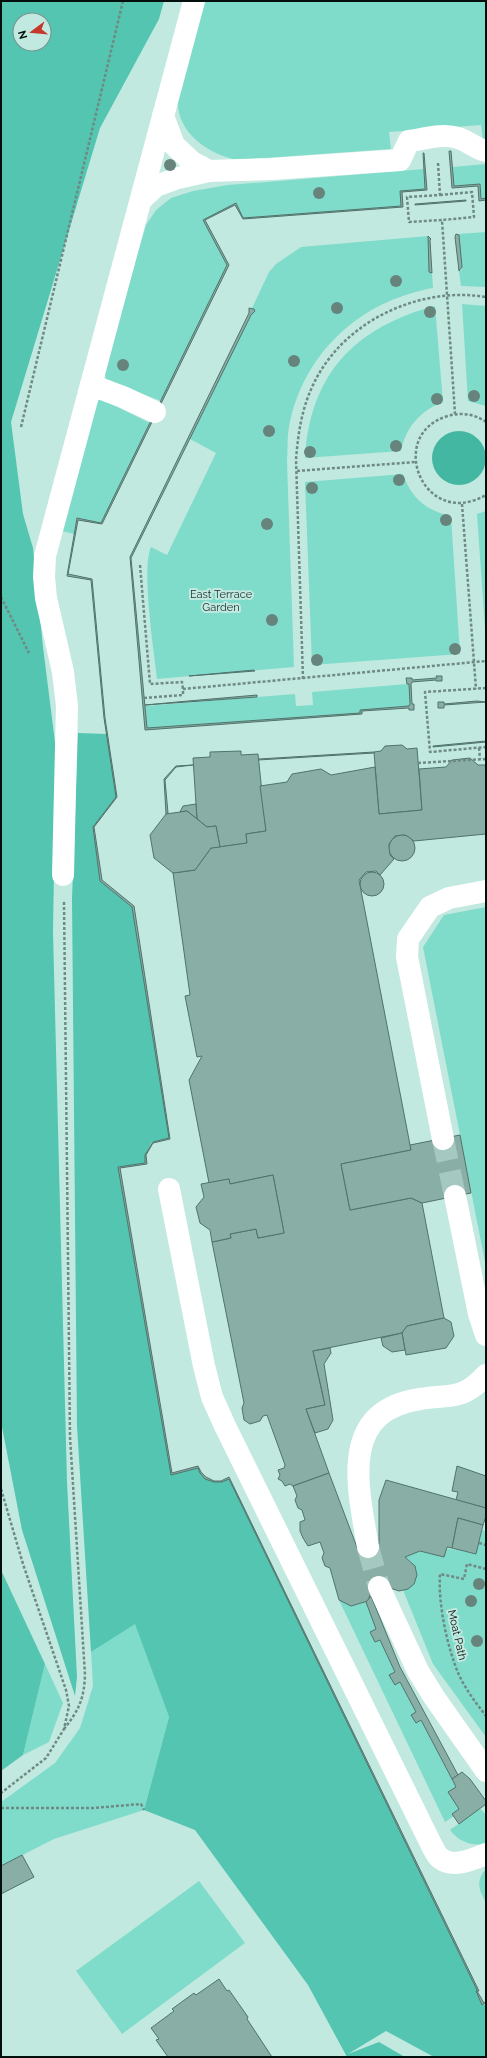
<svg xmlns="http://www.w3.org/2000/svg" width="487" height="2058" viewBox="0 0 487 2058" font-family="Raleway,sans-serif">
  <rect width="100%" height="100%" fill="#c2e9e0"/>
  <!-- green -->
  <g fill="#80dcca">
    <path d="M204,1H486V142H483L481,125L389,132L391,149L238,160C208,154 174,132 178,95C180,84 185,71 188,60C193,40 198,21 204,1Z"/>
    <polygon points="486,164 486,198 481,199 479,184 454,186 452,167"/>
    <polygon points="424,169 425,189 400,191 401,206 243,218 236,203 203,220 227,265 161,401 106,380 105,373 112,344 146,225 156,210 171,198 193,191 228,185"/>
    <polygon points="486,232 486,287 461,286 459,271 462,270 458,234"/>
    <path d="M428,236L429,272L432,273L433,288C360,301 303,353 289,427C287,438 288,450 287,461L294,667L157,679C154,651 141,569 151,547L167,555L216,453L190,439L251,315L255,311L252,308L269,272L276,264L301,247Z"/>
    <polygon points="462,304 486,306 486,406 468,401"/>
    <path d="M435,306L443,402C420,411 406,427 401,451L305,458C310,374 355,327 435,306Z"/>
    <polygon points="99,400 103,400 150,423 101,523 77,518 74,534 62,531 96,405"/>
    <path d="M403,474C411,498 427,511 451,516L460,654L312,665L305,482Z"/>
    <polygon points="486,511 486,643 477,514"/>
    <path d="M407,684H409C409,691 411,702 409,706L360,710V713L147,728L145,706L295,694L296,706L313,705L312,692Z"/>
    <polygon points="486,907 486,1267 423,947 444,915"/>
    <path d="M482,1530L486,1531V1737L433,1664L403,1590C420,1580 422,1568 405,1557C433,1545 447,1547 476,1554Z"/>
    <polygon points="339,1600 351,1606 366,1602 376,1629 370,1632 375,1642 380,1640 395,1672 390,1675 400,1682 416,1712 411,1715 416,1723 421,1720 456,1787 448,1792 459,1809 453,1814 454,1816 445,1822"/>
    <polygon points="135,1623 169,1717 144,1810 54,1839 1,1866 1,1802 55,1763 80,1728 93,1686 91,1652"/>
    <polygon points="45,1664 63,1703 49,1742 23,1755"/>
    <path d="M480,1808L486,1815V1844C471,1846 459,1842 450,1830Z"/>
    <path d="M486,1869V1903C479,1890 475,1881 486,1869Z"/>
    <polygon points="199,1881 245,1943 122,2034 76,1971"/>
  </g>
  <!-- forest -->
  <g fill="#53c5b1" fill-rule="evenodd">
    <path d="M1,1H164L159,19L100,128L11,422L23,514L33,548L43,647L56,750L53,932L67,1482L77,1677L75,1696L22,1530L1,1422ZM20,20H44V44H20Z"/>
    <path d="M78,733L107,734L116,797L93,827L100,880L132,907L169,1138L152,1142L145,1155V1163L118,1167L171,1474L198,1468C207,1481 212,1485 229,1479L477,1990L476,1991L482,2005L486,2004V2057H434L386,2031L348,2054L379,2042L405,2057H347L308,1985L195,1830L144,1810L169,1717L135,1624L91,1652L77,1426L72,899Z"/>
    <polygon points="1,1570 45,1664 23,1755 1,1771"/>
  </g>
  <!-- water -->
  <circle fill="#44b7a3" cx="459" cy="458" r="27"/>
  <!-- building -->
  <g fill="#89aea6" stroke="#50736c">
    <polygon points="449,151 451,151 454,186 480,184 481,199 486,198 486,200 479,201 478,186 452,188"/>
    <polygon points="423,153 424,153 427,190 402,192 403,207 243,219 235,205 205,220 229,265 102,524 78,520 68,574 92,579 105,718 117,797 94,827 102,880 134,906 170,1139 153,1143 146,1155 147,1164 120,1168 172,1473 198,1466 201,1472 206,1477 214,1481 221,1481 229,1477 479,1991 477,1991 484,2003 486,2002 482,2005 476,1991 477,1990 229,1479 222,1482 214,1482 205,1479 200,1473 198,1468 171,1475 118,1167 145,1163 145,1155 153,1142 169,1138 132,907 100,881 93,827 116,797 104,718 91,580 67,576 77,518 101,523 227,265 203,220 236,203 243,218 401,206 400,191 425,189"/>
    <polygon points="466,200 466,201 415,205 415,204"/>
    <polygon points="456,234 459,235 462,267 459,271 455,237"/>
    <polygon points="428,236 431,239 430,240 432,273 429,272"/>
    <polygon points="249,308 254,309 255,311 251,315 131,558 147,728 360,713 360,710 409,706 410,704 409,684 407,684 406,678 412,678 412,680 437,678 436,676 442,676 442,681 436,681 436,680 412,682 411,684 412,704 414,704 414,710 409,710 409,708 362,711 362,714 145,730 130,557 249,313"/>
    <polygon points="254,670 255,671 189,676"/>
    <polygon points="257,695 257,697 145,705 177,702"/>
    <polygon points="477,701 486,702 444,705 444,708 438,708 438,702 444,702 444,704"/>
    <polygon points="486,741 486,742 433,747 433,746"/>
    <polygon points="402,745 407,749 417,748 422,810 379,814 374,752 381,751 385,746"/>
    <polygon points="241,751 241,755 258,754 266,831 246,834 247,843 220,847 216,826 207,827 197,819 193,758 210,757 210,752"/>
    <polygon points="374,752 374,753 258,760 259,759"/>
    <polygon points="470,758 478,765 486,765 486,834 414,841 405,835 395,836 389,844 390,855 394,859 380,875 376,871 366,872 359,880 411,1150 341,1164 350,1210 411,1198 422,1203 444,1318 407,1326 402,1333 313,1351 325,1405 306,1409 329,1473 293,1486 290,1484 285,1486 282,1481 278,1479 280,1475 278,1470 284,1468 285,1465 267,1415 263,1416 260,1421 250,1424 244,1420 242,1408 244,1403 212,1242 231,1238 230,1234 256,1229 258,1238 284,1233 273,1175 230,1184 229,1179 209,1183 189,1080 202,1056 197,1057 185,996 190,995 173,873 195,870 211,848 247,843 246,834 266,831 260,786 287,782 292,774 321,769 331,775 375,767 379,814 422,810 419,769 446,767 452,760"/>
    <polygon points="193,765 176,767 165,780 168,813 166,814 164,779 176,766"/>
    <polygon points="196,804 197,819 187,811 180,812 183,806"/>
    <polygon points="187,811 207,827 216,826 220,847 211,848 195,870 173,873 154,858 150,835 166,814"/>
    <circle cx="402" cy="848" r="13"/>
    <circle cx="372" cy="884" r="12"/>
    <polygon points="460,1135 471,1193 422,1203 411,1198 350,1210 341,1164 411,1150 410,1145"/>
    <polygon points="273,1175 284,1233 258,1238 256,1229 230,1234 231,1238 212,1242 210,1230 200,1223 196,1207 204,1197 201,1184 229,1179 230,1184"/>
    <polygon points="444,1318 451,1322 454,1336 446,1348 406,1355 402,1333 407,1326"/>
    <polygon points="402,1333 405,1350 392,1352 383,1346 381,1338"/>
    <polygon points="330,1348 331,1353 324,1364 333,1420 328,1429 315,1433 306,1409 325,1405 313,1351"/>
    <polygon points="457,1466 486,1476 486,1508 456,1500 458,1492 452,1491"/>
    <polygon points="329,1473 358,1550 379,1544 379,1500 386,1480 486,1508 486,1516 483,1525 458,1518 452,1548 447,1547 444,1557 420,1551 405,1557 415,1566 417,1575 414,1584 408,1589 399,1591 390,1588 372,1589 368,1601 351,1606 339,1600 330,1568 325,1566 322,1558 324,1553 320,1542 308,1546 303,1538 300,1531 300,1522 305,1520 302,1510 298,1508 295,1500 297,1496 293,1486"/>
    <polygon points="458,1518 483,1525 476,1554 452,1548"/>
    <polygon points="371,1596 400,1667 458,1775 452,1779 421,1720 416,1723 411,1715 416,1712 400,1682 395,1685 389,1675 395,1672 380,1640 375,1642 370,1632 376,1629 366,1602"/>
    <polygon points="462,1772 470,1779 486,1801 486,1804 459,1824 452,1814 459,1809 448,1792 456,1787 452,1779"/>
    <polygon points="22,1855 34,1877 1,1894 1,1866"/>
    <polygon points="219,1979 227,1991 229,1990 248,2017 247,2019 272,2057 168,2057 156,2040 159,2039 151,2028 174,2011 172,2009 194,1993 196,1995"/>
  </g>
  <g fill="none" stroke-linecap="round" stroke-linejoin="round">
    <!-- minor-tunnel -->
    <g stroke="#a5c8c0" stroke-width="22" stroke-dasharray="22 11" stroke-linecap="butt">
      <polyline points="443,1139 455,1196"/>
      <polyline points="368,1547 379,1587"/>
    </g>
    <!-- path -->
    <g stroke="#6f8a84" stroke-width="2.5" stroke-dasharray="3 2" stroke-linecap="butt">
      <polyline points="438,163 440,195 407,197 409,222 442,220 455,414"/>
      <polyline points="440,195 472,192 474,217 442,220"/>
      <path d="M486,422C475,414 461,412 448,416C385,434 423,531 486,495"/>
      <polyline points="21,427 123,1"/>
      <polyline points="297,471 415,462"/>
      <polyline points="462,504 476,689"/>
      <polyline points="140,565 150,684 182,682 183,689"/>
      <polyline points="1,597 29,653"/>
      <path d="M303,679L296,460C298,433 302,407 314,383C344,321 419,286 486,297"/>
      <polyline points="486,688 425,692 430,752 486,747"/>
      <polyline points="144,698 183,695 183,689 486,661"/>
      <polyline points="479,748 480,759"/>
      <polyline points="418,763 486,759"/>
      <path d="M64,902L70,1437L85,1675C84,1699 79,1710 64,1729"/>
      <polyline points="1,1489 23,1564 66,1690 69,1706 64,1729 46,1758 1,1793"/>
      <polyline points="479,1543 486,1545"/>
      <path d="M486,1569L467,1564L464,1579L440,1574C438,1604 447,1647 459,1675C466,1690 476,1703 486,1716"/>
      <polyline points="1,1808 93,1808 141,1804 144,1810"/>
    </g>
    <!-- minor -->
    <g stroke="#fff" stroke-width="22">
      <path d="M163,116L174,145L192,162L209,171L272,169L400,160L409,141C424,139 443,133 458,138C468,141 476,149 486,151"/>
      <polyline points="141,200 156,186 178,178 209,171"/>
      <polyline points="91,385 123,397 155,412"/>
      <polyline points="63,875 67,706 63,672 46,598 44,577 45,556 194,1"/>
      <polyline points="443,1139 407,957 408,939 430,907 449,898 486,891"/>
      <path d="M169,1189L204,1366L212,1397L225,1426L433,1848C435,1851 437,1856 440,1858C453,1869 473,1859 486,1854"/>
      <polyline points="455,1196 479,1314 486,1335"/>
      <path d="M368,1547C358,1488 338,1411 420,1399C451,1394 462,1401 486,1375"/>
      <polyline points="379,1587 418,1671 434,1697 486,1771"/>
    </g>
  </g>
  <!-- trees -->
  <g fill="#66837c">
    <circle cx="170" cy="165" r="6"/>
    <circle cx="319" cy="193" r="6"/>
    <circle cx="396" cy="281" r="6"/>
    <circle cx="337" cy="308" r="6"/>
    <circle cx="430" cy="312" r="6"/>
    <circle cx="294" cy="361" r="6"/>
    <circle cx="123" cy="365" r="6"/>
    <circle cx="474" cy="396" r="6"/>
    <circle cx="437" cy="399" r="6"/>
    <circle cx="269" cy="431" r="6"/>
    <circle cx="396" cy="446" r="6"/>
    <circle cx="310" cy="452" r="6"/>
    <circle cx="399" cy="480" r="6"/>
    <circle cx="312" cy="488" r="6"/>
    <circle cx="446" cy="520" r="6"/>
    <circle cx="267" cy="524" r="6"/>
    <circle cx="272" cy="620" r="6"/>
    <circle cx="455" cy="649" r="6"/>
    <circle cx="317" cy="660" r="6"/>
    <circle cx="479" cy="1584" r="6"/>
    <circle cx="471" cy="1601" r="6"/>
    <circle cx="477" cy="1641" r="6"/>
  </g>
  <g text-anchor="middle" dominant-baseline="central" stroke-width="4" stroke-linejoin="round" paint-order="stroke">
    <!-- park labels -->
    <g font-size="11" fill="#1b2f2b" stroke="#c2e9e0">
      <text x="221" y="594">East Terrace<tspan x="221" dy="13">Garden</tspan></text>
    </g>
    <!-- street labels -->
    <g font-size="11" fill="#030f0c" stroke="#c2e9e0">
      <text transform="translate(457 1635) rotate(77)">Moat Path</text>
    </g>
  </g>
  <!-- border -->
  <rect width="487" height="2058" fill="none" stroke="#030f0c" stroke-width="4"/>
  <!-- north arrow -->
  <g transform="translate(32 32) rotate(254)"><circle r="19" fill="#c2e9e0" stroke="#76928b"/>
  <path d="M0-3L7 15L0 10L-7 15Z" fill="#c5382a"/>
  <text y="-6" font-size="11" font-weight="bold" text-anchor="middle" fill="#030f0c">N</text>
  </g>
</svg>
